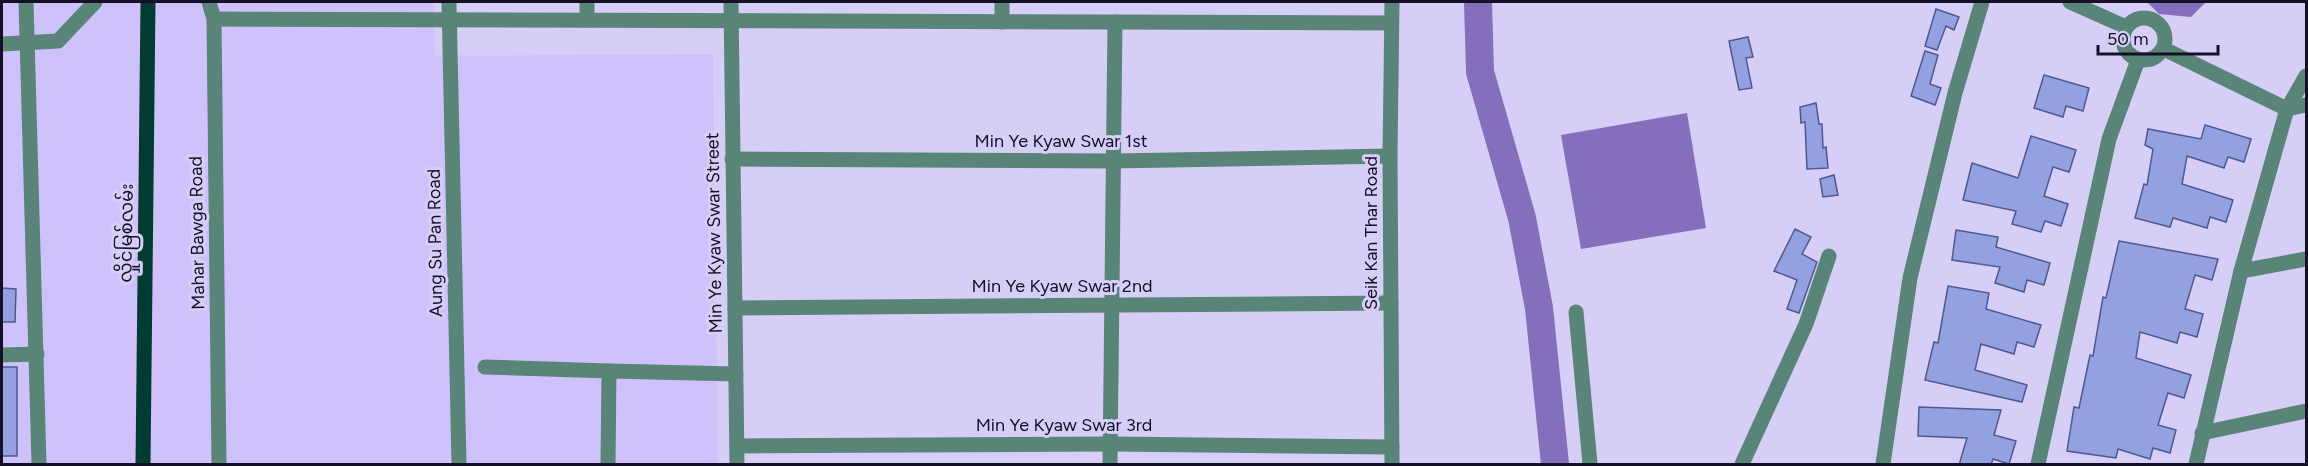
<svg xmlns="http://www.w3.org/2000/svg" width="2308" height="466" viewBox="0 0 2308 466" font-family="Figtree,'Noto Sans Myanmar',sans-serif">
  <rect width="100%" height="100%" fill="#d6cef6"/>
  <!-- built -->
  <polygon fill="#cfc2fc" points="2,2 434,2 435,56 713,54 718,464 2,464"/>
  <!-- water -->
  <g fill="#836fbb">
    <polygon points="2147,2 2206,2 2191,17 2159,14"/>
    <polygon points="1687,113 1706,228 1581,249 1561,135"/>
  </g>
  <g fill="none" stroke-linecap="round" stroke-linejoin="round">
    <!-- river -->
    <polyline stroke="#836fbb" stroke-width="28" points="1478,2 1480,72 1522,218 1539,308 1555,464"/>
  </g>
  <!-- building -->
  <g fill="#94a1e0" stroke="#4e5991" stroke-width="1.5">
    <polygon points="1936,9 1959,17 1954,30 1946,26 1937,50 1925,46"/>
    <polygon points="1748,37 1753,57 1746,58 1752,88 1739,90 1729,41"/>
    <polygon points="1925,51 1938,55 1930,84 1941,88 1935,105 1911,96"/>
    <polygon points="2044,75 2089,88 2083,111 2066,106 2063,117 2034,108"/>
    <polygon points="1816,103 1819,124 1822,124 1823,148 1826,147 1828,168 1807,169 1805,122 1801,123 1800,107"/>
    <polygon points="2205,125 2251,139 2244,162 2228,157 2224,168 2187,156 2182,184 2233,200 2226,222 2210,217 2207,228 2173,218 2170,227 2135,218 2144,184 2147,185 2153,149 2145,145 2148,129 2201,139"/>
    <polygon points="2031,136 2076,150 2069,172 2053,167 2044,196 2068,204 2061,226 2045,221 2041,232 2012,224 2016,211 1963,200 1972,163 2018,178"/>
    <polygon points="1834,175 1838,195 1823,197 1820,179"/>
    <polygon points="1795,229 1811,237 1802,254 1817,262 1799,313 1787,309 1797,280 1774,271"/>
    <polygon points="1956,230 1998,237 1996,247 2050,263 2044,285 2027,280 2024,292 1995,283 2000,267 1952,260"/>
    <polygon points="2119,241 2218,259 2212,280 2195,275 2185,309 2203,314 2197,337 2180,332 2177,343 2140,332 2136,358 2191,375 2184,398 2168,393 2158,425 2176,430 2170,453 2153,448 2150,459 2118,449 2116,458 2067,451 2074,407 2079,408 2090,355 2093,356 2103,297 2106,298"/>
    <polygon points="1948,286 1989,293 1986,309 2041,325 2034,347 2017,342 2014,354 1981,344 1975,370 2027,385 2022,402 1925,380 1934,342 1938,343"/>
    <polygon points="2,288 16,289 15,322 2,322"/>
    <rect x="2" y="367" width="15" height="89"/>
    <polygon points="1919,407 2001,410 1994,435 2016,441 2009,464 1993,459 1991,465 1959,465 1967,438 1918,436"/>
  </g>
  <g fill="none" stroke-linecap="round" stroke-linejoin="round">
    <!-- minor -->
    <g stroke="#598578" stroke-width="15">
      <polyline points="26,2 39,464"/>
      <polyline points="209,2 214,19 219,464"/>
      <polyline points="449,2 459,464"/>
      <polyline points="587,2 587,20"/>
      <polyline points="731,2 737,464"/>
      <polyline points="1392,2 1390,156 1392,464"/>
      <polyline points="2070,2 2126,27"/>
      <circle cx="2144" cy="39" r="21"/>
      <polyline points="214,19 1391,23"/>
      <polyline points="1002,22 1002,2"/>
      <polyline points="2,44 58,41 95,2"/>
      <polyline points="2164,49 2287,109 2306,105"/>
      <polyline points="732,159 1113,161 1390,156"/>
      <polyline points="2241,271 2306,259"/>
      <polyline points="735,308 1391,303"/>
      <polyline points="1576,312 1590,464"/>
      <polyline points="2,355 37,354"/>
      <polyline points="485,367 609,371"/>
      <polyline points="2202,433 2306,411"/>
      <polyline points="737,446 1111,444 1392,447"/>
      <polyline points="608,464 609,371 736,374"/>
      <polyline points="1110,464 1115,22"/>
      <polyline points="1742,464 1806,324 1829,256"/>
      <polyline points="1883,464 1910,278 1955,93 1982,2"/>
      <polyline points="2038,464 2109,139 2138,60"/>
      <polyline points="2196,464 2241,271 2287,109 2306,76"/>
    </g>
    <!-- major -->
    <polyline stroke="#023c31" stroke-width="15" points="143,464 148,2"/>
  </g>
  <g text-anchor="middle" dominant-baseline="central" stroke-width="6" stroke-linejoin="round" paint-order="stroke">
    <!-- street labels -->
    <g font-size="18" fill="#161027" stroke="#d6cef6">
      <text x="1061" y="141">Min Ye Kyaw Swar 1st</text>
      <text transform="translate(126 233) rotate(-89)">လှိုင်မြစ်လမ်း</text>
      <text transform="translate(197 233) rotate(-91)">Mahar Bawga Road</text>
      <text transform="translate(714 233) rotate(-91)">Min Ye Kyaw Swar Street</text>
      <text transform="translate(1371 233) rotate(-90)">Seik Kan Thar Road</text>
      <text transform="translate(435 243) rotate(-91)">Aung Su Pan Road</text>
      <text x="1062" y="286">Min Ye Kyaw Swar 2nd</text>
      <text x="1064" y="425">Min Ye Kyaw Swar 3rd</text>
    </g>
  </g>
  <!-- border -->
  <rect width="2308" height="466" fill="none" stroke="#161027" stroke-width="6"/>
  <!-- scale -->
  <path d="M2098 45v9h120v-9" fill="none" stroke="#161027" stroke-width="3"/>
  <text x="2107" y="45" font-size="18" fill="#161027" stroke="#d6cef6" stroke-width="4.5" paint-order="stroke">50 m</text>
</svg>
